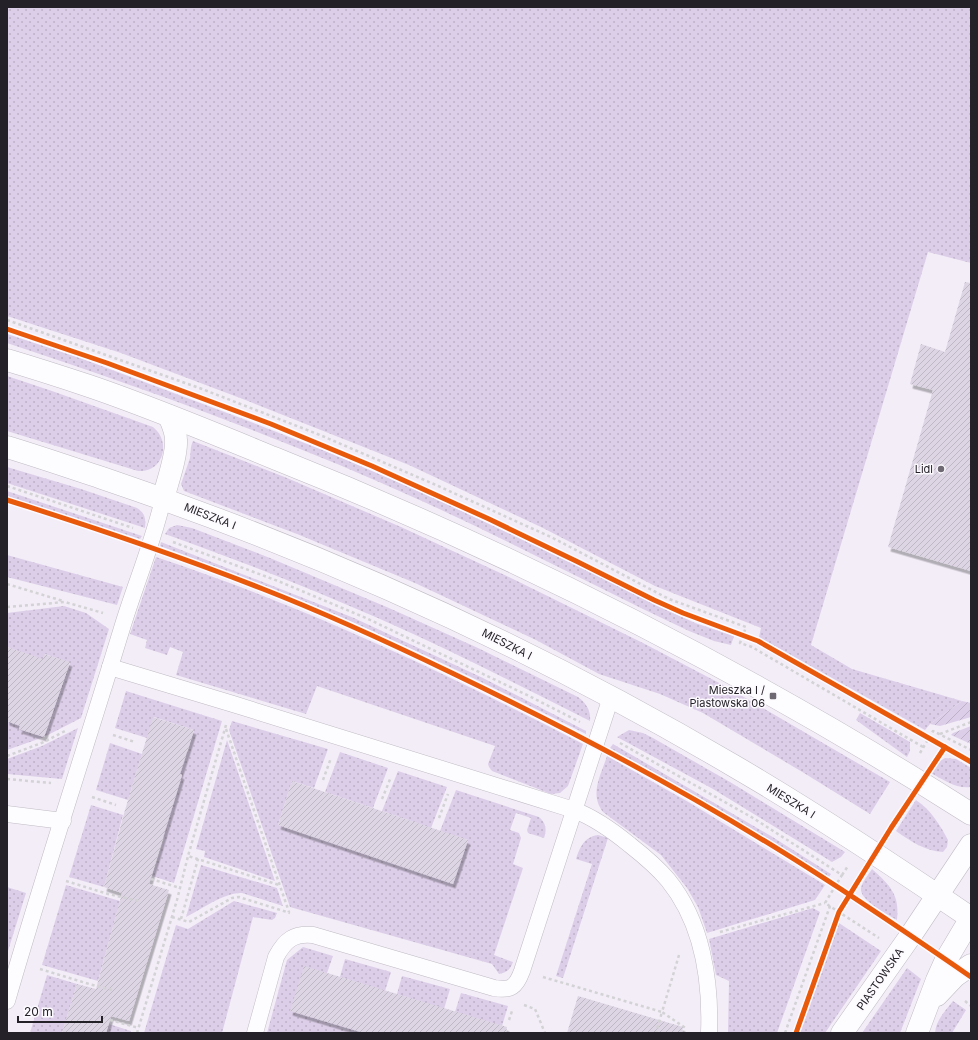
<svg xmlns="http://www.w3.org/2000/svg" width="978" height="1040" viewBox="0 0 978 1040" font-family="Inter,sans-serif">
  <defs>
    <pattern id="grass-dots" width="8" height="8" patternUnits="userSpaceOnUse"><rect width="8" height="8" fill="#dccee8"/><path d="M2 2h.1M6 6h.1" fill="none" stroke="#bdb1c7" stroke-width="1.8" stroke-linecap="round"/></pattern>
    <pattern id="garden-furrows" width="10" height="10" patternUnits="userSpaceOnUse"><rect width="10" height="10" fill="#dccee8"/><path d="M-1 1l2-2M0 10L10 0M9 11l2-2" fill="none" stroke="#bdb1c7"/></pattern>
    <pattern id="building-hatch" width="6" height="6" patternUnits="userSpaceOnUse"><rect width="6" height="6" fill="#ddd5e4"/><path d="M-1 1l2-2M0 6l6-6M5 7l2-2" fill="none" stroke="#beb7c4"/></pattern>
    <filter id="shadow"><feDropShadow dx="2.5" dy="4.5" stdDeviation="0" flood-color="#0004"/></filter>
  </defs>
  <rect width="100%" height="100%" fill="#f3edf8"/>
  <!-- grass -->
  <g fill="url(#grass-dots)">
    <polygon points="7,7 971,7 971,263 928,252 811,645 852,669 962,701 930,724 925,730 759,637 761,628 655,586 543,528 409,465 248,401 121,353 7,316"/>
    <path d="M7,334L80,358L251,422L330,453L430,496L594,574L652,603L695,623L734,636L731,645L714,641L689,631C600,589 514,543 424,502C289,440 148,390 7,343Z"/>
    <path d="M7,376L52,391L153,427C172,442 163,473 138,471L7,431Z"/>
    <path d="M193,441L287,478L401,527L511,578L643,643L725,686L890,782L870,814L804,773L703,713L660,694L599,674L536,640L415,583L297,534L184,491L181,484C184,475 187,467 190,458C191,452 190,447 193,441Z"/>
    <path d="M7,467L81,489L137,508C145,513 146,519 145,528L7,483Z"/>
    <polygon points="7,491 142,536 140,539 7,496"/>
    <path d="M177,525L192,528L270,558L389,608L478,648L578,697C586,703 591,710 590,721C520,686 451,650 380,619C309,588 238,560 165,534L169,528Z"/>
    <path d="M161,542L354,618L483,678L586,731V734C511,696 436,659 359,625C294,596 227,571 160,546Z"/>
    <polygon points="7,555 123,587 117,605 7,577"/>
    <path d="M156,557C304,606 445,673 583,744L568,786L560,793L551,794L492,771L489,767L488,764L495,746L317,686L306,714L176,675L183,652L170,647L167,655L145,648L147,640L130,634Z"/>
    <polygon points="64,606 86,613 109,629 81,718 44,737 7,750 7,721 14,724 23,717 19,729 44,737 70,663 45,654 41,664 35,657 7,647 7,613"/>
    <polygon points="126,691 222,721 174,883 152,876 164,838 157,835 170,813 182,775 176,772 183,750 188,751 194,730 154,717 147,738 115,728"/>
    <polygon points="860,713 910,742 910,751 907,757 856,720"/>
    <path d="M232,721L328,749L314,788L292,781L278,825L453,883L468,840L440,831L456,790L539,817C546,823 547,829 544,838L528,833L527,830L531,818L516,813L510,830L519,833L521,838L513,864L523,868L494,955L513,962C510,970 507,972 499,974L492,964L290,907L229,730Z"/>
    <polygon points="78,728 62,779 7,774 7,759 42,746"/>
    <polygon points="629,730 643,733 653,738 730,782 845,852 841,857 832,862 713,789 617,737"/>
    <polygon points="227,740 275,881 204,857 205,851 196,849"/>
    <polygon points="110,743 142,754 128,800 96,790"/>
    <path d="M613,744L771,836L831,874L829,877C758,832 685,789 610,748Z"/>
    <polygon points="340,752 388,768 373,808 325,792"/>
    <path d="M607,756L690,803L825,885L815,900L707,933L698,907L687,888L661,855L603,812C589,794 601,775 607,756Z"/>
    <path d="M945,758L956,759L971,768V787C956,789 944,780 931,773L940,761Z"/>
    <polygon points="398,771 447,787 431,828 382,811"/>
    <path d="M916,800C931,810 940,825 948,840L947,847L943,852C925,851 910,841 896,831Z"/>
    <polygon points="91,805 123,815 104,887 69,877"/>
    <path d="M598,835L608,838L563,978L556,976L592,864L576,859C580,847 584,837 598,835Z"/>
    <path d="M201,865L277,888L283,906L242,893C225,892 202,909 186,917Z"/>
    <path d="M872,869C890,885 900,895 897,920C887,914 859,900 861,888C862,882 869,874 872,869Z"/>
    <polygon points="66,885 120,901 98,981 42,965"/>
    <polygon points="7,887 26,893 8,951 7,951"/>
    <polygon points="234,901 277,913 275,918 272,920 253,917 222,1033 144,1033 176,925 188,929"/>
    <polygon points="813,908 820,912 777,1033 728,1033 729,981 716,975 709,939"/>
    <polygon points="839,923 881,951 825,1033 800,1033"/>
    <polygon points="303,947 333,956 327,973 364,1033 267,1033 287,960"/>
    <polygon points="345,959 391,972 385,991 340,977"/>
    <polygon points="907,968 921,979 900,1033 862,1033"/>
    <polygon points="47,975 77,984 62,1033 30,1033"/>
    <polygon points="402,976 450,989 444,1009 397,994"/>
    <polygon points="461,993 508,1006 502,1026 455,1012"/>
    <path d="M953,1001L966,1010L952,1033H935C936,1020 945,1011 953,1001Z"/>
    <polygon points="109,1024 131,1031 131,1033 106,1033"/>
  </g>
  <!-- garden -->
  <g fill="url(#garden-furrows)">
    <polygon points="962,701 971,703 971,717 940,726 930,724"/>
    <polygon points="971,726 971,744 951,735 953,733"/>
  </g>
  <!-- building -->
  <g fill="url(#building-hatch)" filter="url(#shadow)">
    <polygon points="965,282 971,283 971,571 888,547 933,390 910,384 921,344 945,352"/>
    <polygon points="7,647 43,659 44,654 70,662 44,737 19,729 20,726 7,721"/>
    <polygon points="153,717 194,730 180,774 182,775 149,884 169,890 129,1021 111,1016 106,1033 62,1033 77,984 96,989 122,893 104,887 125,810"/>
    <polygon points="292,781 468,840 453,884 278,825"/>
    <polygon points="304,966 507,1027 506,1033 364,1033 290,1011"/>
    <polygon points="578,996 683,1027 682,1033 567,1033"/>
  </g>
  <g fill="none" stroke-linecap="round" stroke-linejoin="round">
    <!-- lane casing -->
    <g stroke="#c0bcc4" stroke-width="17">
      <g id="lane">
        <path d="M110,667L233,704L574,810C595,818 613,831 630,845C644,856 657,867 668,880C702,922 711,980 709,1033"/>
        <polyline points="7,814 63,821"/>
        <path d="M7,1001C43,876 84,753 122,628C135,585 153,543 163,499"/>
        <path d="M255,1033L276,957C285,940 294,933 313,935L494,988C511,991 516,987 522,971L611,697"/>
      </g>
    </g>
    <!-- street casing -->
    <g stroke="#c0bcc4" stroke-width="23">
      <g id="street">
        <polyline points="937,995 955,976 971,965"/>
        <polyline points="842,1033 911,935 971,845"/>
        <polyline points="917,1033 937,980 946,960 971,918"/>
      </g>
    </g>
    <!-- secondary casing -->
    <g stroke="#c0bcc4" stroke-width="23">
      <g id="secondary">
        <path d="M7,360C34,368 62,377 89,386C151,407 213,433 274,458C517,555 751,674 971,814"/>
        <path d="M7,447C40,457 72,468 105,479C324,553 535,649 734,766C815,813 893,865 971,918"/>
        <path d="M163,499C167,483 177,456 176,440C176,431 172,423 169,416"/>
      </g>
    </g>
    <!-- path -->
    <g stroke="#d3d2d4" stroke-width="2.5" stroke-dasharray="3 3" stroke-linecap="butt">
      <polyline points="7,320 202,389 320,435 436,485 553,538 669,599 746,627 740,643 752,647 923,747"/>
      <polyline points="7,486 133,528"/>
      <polyline points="173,542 278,581 366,618 529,696 580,722"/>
      <polyline points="7,584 63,601"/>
      <polyline points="7,607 65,602 103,613"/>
      <polyline points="226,725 188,856 279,885"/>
      <polyline points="226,729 289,912"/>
      <polyline points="940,734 971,722"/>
      <polyline points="113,735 135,742"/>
      <polyline points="620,743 753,818 842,875 825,903 879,938"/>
      <polyline points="920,753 933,731 971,750"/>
      <polyline points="7,756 44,742 65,731"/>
      <polyline points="7,779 51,783"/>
      <polyline points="323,780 331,758"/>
      <polyline points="92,797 116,805"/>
      <polyline points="382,799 391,777"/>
      <polyline points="439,818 448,794"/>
      <polyline points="842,875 848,866"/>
      <polyline points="151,879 180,888"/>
      <polyline points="66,881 108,894 139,901"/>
      <polyline points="172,917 189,922 232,898 239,897 290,913"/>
      <polyline points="181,919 198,859"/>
      <polyline points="720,932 825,903"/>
      <polyline points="679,955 662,1012 687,1029"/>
      <polyline points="40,969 89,984 112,990"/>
      <polyline points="543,977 662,1012 656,1033"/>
      <polyline points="965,1001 971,1006"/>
      <polyline points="524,1005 535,1009 545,1033"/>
      <polyline points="110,1020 139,1028"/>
      <polyline points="509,1020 512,1011"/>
      <polyline points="137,1033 177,900 188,856"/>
      <polyline points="785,1033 830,906"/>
    </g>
    <!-- lane -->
    <use href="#lane" stroke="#fdfcfe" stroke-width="16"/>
    <!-- street -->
    <use href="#street" stroke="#fdfcfe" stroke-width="22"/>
    <!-- secondary -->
    <use href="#secondary" stroke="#fdfcfe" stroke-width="22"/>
    <!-- cycleway casing -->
    <g stroke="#fcfafe" stroke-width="8">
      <g id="cycleway">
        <polyline points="7,329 107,363 271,424 372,466 489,519 576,561 654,600 683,613 758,641 971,762"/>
        <path d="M7,500C93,527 179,556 263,589C327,614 390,643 452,673C558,724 662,778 763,840C834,883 903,930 971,977"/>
        <polyline points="796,1033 839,912 891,828 945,747"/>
      </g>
    </g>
    <!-- cycleway -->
    <use href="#cycleway" stroke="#e8590c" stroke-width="5"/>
  </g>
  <!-- markers -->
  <g fill="#6d6871" stroke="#fcfafe" stroke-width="1.5">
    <circle cx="941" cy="469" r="4"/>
    <rect x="769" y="692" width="8" height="8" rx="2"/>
  </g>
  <g text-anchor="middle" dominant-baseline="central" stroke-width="3" stroke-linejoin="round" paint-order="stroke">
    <!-- poi labels -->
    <g font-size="11" fill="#252128" stroke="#fcfafe" text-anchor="end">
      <text x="933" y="469">Lidl</text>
      <text x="765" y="690">Mieszka I /<tspan x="765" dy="13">Piastowska 06</tspan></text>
    </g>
    <!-- street labels -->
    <g font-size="11" fill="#252128" stroke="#fcfafe">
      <text transform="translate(210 516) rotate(21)">MIESZKA I</text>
      <text transform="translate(507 644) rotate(27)">MIESZKA I</text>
      <text transform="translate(791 801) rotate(32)">MIESZKA I</text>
      <text transform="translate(880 979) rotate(-55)">PIASTOWSKA</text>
    </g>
  </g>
  <!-- border -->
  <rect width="978" height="1040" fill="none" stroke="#252128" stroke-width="16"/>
  <!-- scale -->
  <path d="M18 1016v6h84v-6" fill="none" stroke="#252128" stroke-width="2"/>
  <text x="24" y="1016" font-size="12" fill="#252128" stroke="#fcfafe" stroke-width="3" paint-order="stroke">20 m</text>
</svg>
